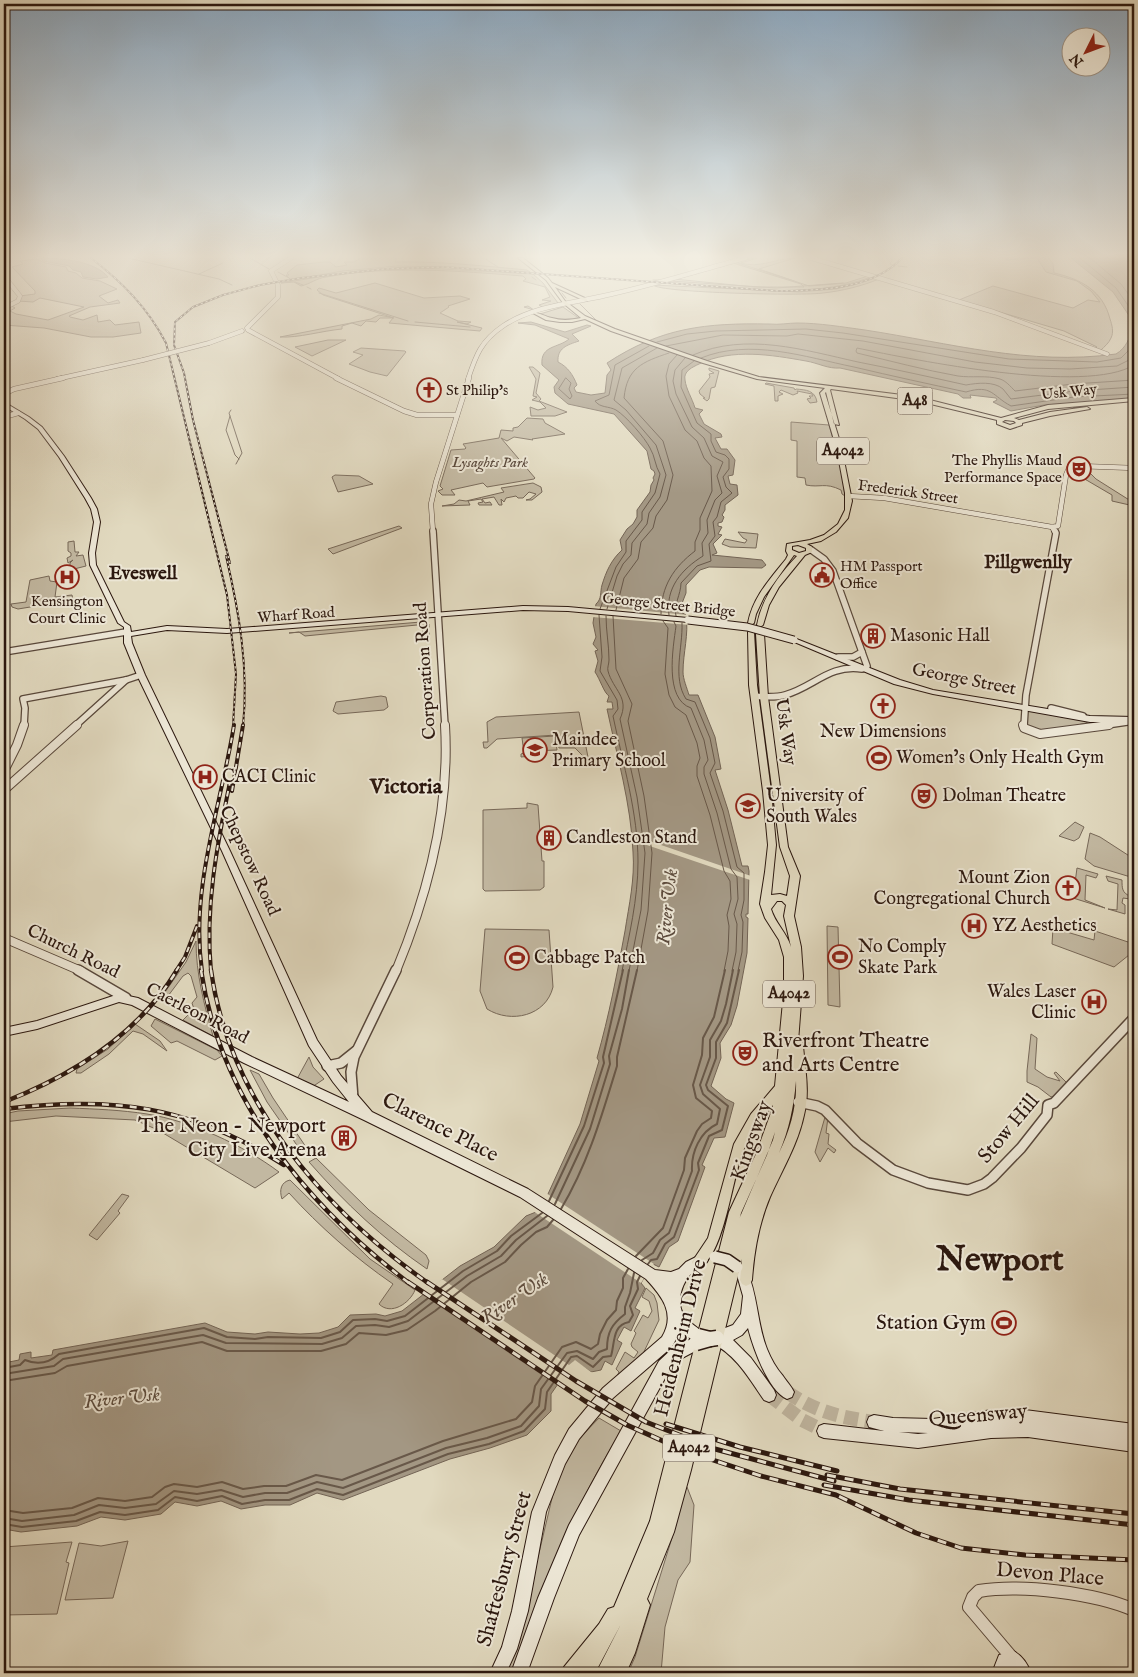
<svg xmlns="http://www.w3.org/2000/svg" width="1138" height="1677" viewBox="0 0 1138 1677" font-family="'IM FELL English',serif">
  <rect width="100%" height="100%" fill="#e1d9bf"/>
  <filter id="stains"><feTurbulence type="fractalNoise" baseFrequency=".004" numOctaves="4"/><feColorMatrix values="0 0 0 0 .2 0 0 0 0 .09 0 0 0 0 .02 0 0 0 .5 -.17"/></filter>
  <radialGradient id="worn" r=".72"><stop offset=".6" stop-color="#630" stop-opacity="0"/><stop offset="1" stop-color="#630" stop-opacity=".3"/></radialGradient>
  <!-- green -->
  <g fill="#c2b8a1" stroke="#776858">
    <path d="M361,258H397L395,262C439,261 483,266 527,270L530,272L442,267L397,266L343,271L291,280L286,275H289L287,273L297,265L324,262H330L336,267L347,265L344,262H354Z"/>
    <path d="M749,258H757L741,263C758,269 777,258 795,258L759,269L809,286L846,283L868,276L871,277C806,301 731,287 663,283L674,279L754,287H804L801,284L733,263Z"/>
    <path d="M1004,258H1049L1053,264L1054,273C1081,279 1103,291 1110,319C1112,325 1114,332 1111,338C1109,343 1104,347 1101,350L1095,349L1097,347L1064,331L959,300L993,286L1073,308L1088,300L1100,302L1091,291L1077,281L1046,272L1037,258L1007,260Z"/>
    <polygon points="37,259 45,263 66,267 68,271 76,273 82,278 100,281 117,289 99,296 108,303 118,300 120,303 90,307 69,316 70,317 83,320 97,315 98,322 110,320 115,325 139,322 141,333 113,337 91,337 44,328 4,325 4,308 12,306 15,308 10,311 16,314 48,320 84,307 40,298 33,302 18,301 20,296 35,294 35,291 12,267 23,264 20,261"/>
    <path d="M405,267L533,274L543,283L558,303L534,310L524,307L528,306L534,310L542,307L539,305L551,301L542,300L550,297L545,287L523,281L526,279L523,276C457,271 392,265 326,277C317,278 310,284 301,286L294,282L281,283L357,271Z"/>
    <path d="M876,278L879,279C862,286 842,291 823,293C805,296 661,293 653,285L798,292L836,289Z"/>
    <path d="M375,283L424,298L460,296L470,299L448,306L449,307L440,313L458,321L471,322L467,324L457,322L482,328L480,331L389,323L393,318H380L376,322L366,321L361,326L352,323L342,326V329C321,331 299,338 280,337L371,319L379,315L394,318L323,295L317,290L319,288L336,293Z"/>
    <polygon points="563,307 580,319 560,321 540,314"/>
    <polygon points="328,340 346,340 312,356 295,347"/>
    <polygon points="361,348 405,351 406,352 387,376 370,372 349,364 363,355 353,352"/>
    <polygon points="529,367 533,367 540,373 536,393 541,399 539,401 567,412 555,416 531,416 530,407 538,410 546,408 540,402 532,400 537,397 533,396 536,379"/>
    <polygon points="709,368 719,371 715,387 711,388 709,399 707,401 703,398 705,398 700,394 699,391 710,377 709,374 714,373 709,370"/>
    <path d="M766,383L794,388L795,390L796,389C806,390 815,390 817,402L810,403L807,399L811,398L809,396H813L812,394L797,391L798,393L793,395L781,390L779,392L783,394L778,396V401H775L774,386L765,384Z"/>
    <polygon points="527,418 543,419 545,423 565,434 532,439 533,440 514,437 507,441 501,438 535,478 534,479 487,487 483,483 451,490 455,495 442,495 438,491 443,489 440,486 451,450 465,449 466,448 463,444 499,438 501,430 513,431 513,428 518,427"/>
    <path d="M791,422L829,425L841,467L845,496L842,494L841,490C825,482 820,488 806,485L805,478L797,477V441L791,440Z"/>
    <polygon points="1074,468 1086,469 1096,479 1134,503 1134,506 1112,501 1112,495 1071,471"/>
    <polygon points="335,475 359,476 373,484 338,492 332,477"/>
    <polygon points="533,483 541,487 542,492 532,500 526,500 530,499 536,494 529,492 523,498 518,498 516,496 506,498 504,502 501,499 502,505 499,505 494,497 482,499 485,503 490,502 492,505 479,505 478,503 483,502 481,499 468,501 470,505 442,506 454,504 459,500 466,501 504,492 501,488"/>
    <polygon points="399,526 402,528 333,554 328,549"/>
    <polygon points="738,532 758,534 756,548 730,547 722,544 725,539 745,543 747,540 743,538"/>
    <polygon points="74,541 75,552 79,552 76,556 83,555 86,566 70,570 70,563 73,560 68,563 67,558 71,556 71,553 68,551 68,542"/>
    <polygon points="49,576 50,581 57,582 55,597 72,595 73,600 18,609 12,607 11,604 26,602 30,580"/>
    <polygon points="421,622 429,624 429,635 423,634 422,626 417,625 305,636 299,632 289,633"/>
    <polygon points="381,696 386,697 388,707 384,710 338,714 333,711 336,702"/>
    <path d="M1028,710L1089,721L1086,723C1072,726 1035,737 1026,724Z"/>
    <polygon points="579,712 588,757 583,756 575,748 559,748 556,735 497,739 487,748 484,748 483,742 488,742 487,722 496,717"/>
    <polygon points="555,736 557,750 531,751 531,756 521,757 521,754 524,753 522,738"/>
    <polygon points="527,803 538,805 542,861 544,861 544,887 540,890 485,891 483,889 483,810 527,808"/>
    <polygon points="1075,822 1084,827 1079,838 1074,841 1059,836"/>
    <polygon points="1090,833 1100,837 1134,859 1134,878 1094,866 1085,859"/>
    <polygon points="1077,868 1098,874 1096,878 1086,875 1085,900 1105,908 1073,898"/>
    <path d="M1106,876L1122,880C1122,888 1122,893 1130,896V899L1123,898L1122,903L1125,905V914L1108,909L1117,910L1118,884L1108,881Z"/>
    <polygon points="827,926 838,927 840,1007 828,1005"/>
    <polygon points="1053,928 1094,940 1095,931 1134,944 1134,951 1114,967 1052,944"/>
    <path d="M485,929L549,930L553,987C546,1016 511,1024 487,1009L480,991Z"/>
    <path d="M196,941C196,974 204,1004 213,1036L183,1020L194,1009L192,1003L197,997L191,976L188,973L183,976L168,996L163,995L186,962Z"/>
    <polygon points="155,1019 217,1050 222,1056 215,1060 177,1041 171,1043 151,1026"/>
    <polygon points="135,1024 160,1041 167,1051 143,1034 133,1031 109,1054 81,1073 76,1073 77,1069 108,1049"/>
    <path d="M1031,1034L1037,1038L1035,1069L1047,1077L1060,1081L1054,1073L1056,1072L1067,1083C1064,1088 1056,1096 1051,1097L1038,1087L1027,1082V1071Z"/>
    <polygon points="309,1057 313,1067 324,1079 312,1087 297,1079"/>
    <polygon points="250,1070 259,1074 273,1098 308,1150 303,1154 267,1102"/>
    <path d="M70,1108C96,1109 121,1110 147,1114C191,1121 243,1145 279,1172L255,1188L158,1130L135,1120L56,1116L4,1122V1114L18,1111Z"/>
    <polygon points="825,1117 828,1117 826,1133 829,1134 828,1144 836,1150 834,1153 828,1148 820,1162 815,1152"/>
    <path d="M316,1158L369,1210L426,1255L429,1261L427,1269C383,1239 345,1203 309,1162Z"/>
    <path d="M290,1180L370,1259L415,1290C410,1303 391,1316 379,1304L393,1284C355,1258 319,1226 289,1193L282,1199C279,1190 281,1182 290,1180Z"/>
    <polygon points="122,1194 129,1196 118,1211 120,1213 97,1240 89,1235"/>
    <polygon points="646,1288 654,1295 657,1303 659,1320 641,1358 615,1381 619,1372 616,1369 625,1352 634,1358 638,1352 632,1347 631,1344 636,1333 634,1331 643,1315 648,1318 652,1311 649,1301 642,1297"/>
    <path d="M599,1418L621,1431C575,1507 539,1588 513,1673H506L521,1629L553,1494L561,1472L577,1441Z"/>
    <polygon points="684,1485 687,1487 694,1505 690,1562 678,1580 665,1627 661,1673 628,1673 635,1657 676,1525"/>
    <polygon points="128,1541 113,1598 65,1600 79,1543 101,1546"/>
    <polygon points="72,1542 66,1562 69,1563 57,1614 4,1615 4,1547"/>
  </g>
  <!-- water -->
  <g fill="#a39783" stroke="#736455">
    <path d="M41,258C61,258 95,261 108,277L97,279L83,277L81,272L73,270L69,266L43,261Z"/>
    <path d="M1071,258H1134V399L1044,405L1011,411L993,402L997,400L996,398L970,395L971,398H963L958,394L840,368C828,369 818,363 806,361C772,355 732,348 699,364C693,367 683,371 685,380C686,389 692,398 695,408L703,410L699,414L704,424L721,434L722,437L715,438L721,449H727L735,460L733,475L728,476L730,484L737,485L738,495L725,505V510L722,515L724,517L722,522L718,523V526L722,527L718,534L722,535L713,544L717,553L712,555L762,560L766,565L762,568L709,567L700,570L686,585V593L679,611L686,615C689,634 683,653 683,672C683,679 687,688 689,695H698L715,737L721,769L715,770L728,810L742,866H748L749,871L748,914H746V917L748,918L747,953L737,1006L731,1025L720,1043L721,1058L711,1086L726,1099L734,1103L725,1137L714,1138L702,1165L705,1167L678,1241L669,1247L659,1267L653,1264L641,1283L645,1288L635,1308L640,1311L631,1331L624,1327L617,1340L622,1343L612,1365L605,1361L601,1370L591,1372L574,1361L551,1394V1411L527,1435L490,1448L450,1459L343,1500L317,1493L290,1505H265L241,1509L221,1501L197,1506L175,1502L161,1514L125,1520L101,1517L77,1526L21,1532L4,1529V1363L19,1360L20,1354L31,1352V1358L52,1355L53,1350L205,1323L227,1332L255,1334L268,1332L300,1334L319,1333L338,1327L350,1315L376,1314L385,1316L402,1311L460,1266L494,1247L526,1216L536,1212L548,1194L580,1124L599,1061L597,1058C609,1016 617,974 625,931C629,905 635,879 633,852C631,804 617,756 607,709H613L612,702H607L609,696C604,693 600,679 595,672L598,661L595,651L598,650L593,644L596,637L593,623L596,604C602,599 600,592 602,585C606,572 611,560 622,550L620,540L627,529L633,524L637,517V510L650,492L651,485L654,480L653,478L655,474L654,471L651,469L647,451L614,414L568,404L555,393L554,387L559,380L542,365C540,345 559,348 569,339L535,325L518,323L531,322L565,332L587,325L591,326L572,334L579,341C567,345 557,348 558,362C568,367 573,375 577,385L574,388L576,392L591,395L605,393L607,375L611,370L607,363C662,327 706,323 769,324C780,325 788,323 797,323C819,323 843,327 865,330C950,343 1029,366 1116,354C1126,348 1130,338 1133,326L1129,323L1132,321L1130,317L1113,292Z"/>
  </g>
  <!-- pier -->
  <g fill="#e1d9bf">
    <polygon points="593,606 688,615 690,625 592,617"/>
    <polygon points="632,835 751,876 750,880 632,840"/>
    <polygon points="546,1193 654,1264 641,1283 533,1211"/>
    <polygon points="442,1279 569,1365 575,1360 591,1372 596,1374 590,1374 575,1364 560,1387 422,1294"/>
  </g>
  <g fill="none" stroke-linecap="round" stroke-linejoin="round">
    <!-- shore-far1 -->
    <g stroke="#685849" stroke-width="1">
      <polyline points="1080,258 1116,288 1134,314"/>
      <polyline points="1090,258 1121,284 1134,302"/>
      <polyline points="657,342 687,334 716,331 806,329 843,333 1009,359 1097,362 1121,358 1128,351 1134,339"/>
      <polyline points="666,346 723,335 787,336 798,334 863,341 975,362 1027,368 1070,369 1117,366 1129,360 1134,352"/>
      <path d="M693,355C746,332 804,350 858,362C894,369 930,377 966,385C977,383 994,381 1003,389C1006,392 1008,396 1011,399L1074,391L1134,387"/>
      <path d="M701,358C750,338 805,357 854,367C892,376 929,384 966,392C992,384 992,396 1011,406L1074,397L1134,394"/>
      <path d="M1134,365C1086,395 915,360 857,348L856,351L857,353C891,361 924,370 958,376C972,378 986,375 1000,379C1006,381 1010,386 1015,391L1073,384L1134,380"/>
      <polygon points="566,378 571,383 569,389 572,396 570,399 559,389"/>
      <path d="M600,609L616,567L626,552V541L642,520V512L655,493L660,474C655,466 655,456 650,448C645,438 626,416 616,410C609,406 600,408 595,401L609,395L615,365L649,346"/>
      <polyline points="607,609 617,576 623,564 631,555 632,543 647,524 649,513 660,497 666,475 656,445 626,410 614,400 622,368 657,348"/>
      <path d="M616,610L624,578L638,559L641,542L653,528L656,516L667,500L673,475L663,441L624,398C627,368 642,362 669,353"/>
      <path d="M661,614C661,586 674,567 695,551V542L700,530V518L712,491L711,466L704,458L697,441L685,430L669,396L666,376L669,364L677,355"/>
      <path d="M599,615L602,657L600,671L617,700L618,709L613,716C623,764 638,813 638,862C638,899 629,936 622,971"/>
      <path d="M669,615C665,588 682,569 703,556L702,543L708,533L707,520L715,500L722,493L717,476L723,462L712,456L704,438L692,427L676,394L673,381L675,370L685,358"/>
      <path d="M606,616C606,631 609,645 609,660C609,664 607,668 608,671C613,690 630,697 620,719L637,797L645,853L641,910L629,971"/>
      <polyline points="613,616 616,669 632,704 628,721 644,796 652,853 648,911 637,971"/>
      <path d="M676,616C673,606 681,594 681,583L697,566L711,561L709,544L715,536L713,522L717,517L721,502L732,493L726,487L723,477L729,469V459L725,455L716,452L711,441V434L697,423L681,387L682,370L694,361"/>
      <polyline points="663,621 668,628 665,674 669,695 675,707 686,715 697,743 700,758 697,766 697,776 710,815 724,871 730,881 731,899 727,915 729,926 728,951 724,971"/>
      <path d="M674,622L676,626C673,648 664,699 691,708L704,740L708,760L704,767V774L717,813L731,869L737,877L738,899L734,914L737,924L736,952L732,971"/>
      <path d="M682,623C683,648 672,677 686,699L695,702L710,738L715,763L710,773L723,811L737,867L744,873V900L741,915L743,922L742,952L738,971"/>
    </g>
    <!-- shore -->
    <g stroke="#685849" stroke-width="2">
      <polyline points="549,1201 584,1126 604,1063 603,1057 623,970"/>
      <polyline points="555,1204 590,1129 610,1064 609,1056 622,1009 629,970"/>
      <path d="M561,1209C588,1164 602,1115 617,1066V1057L637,970"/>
      <polyline points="636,1256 663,1228 684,1170 685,1158 697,1131 702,1124 711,1118 712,1111 696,1098 693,1085 702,1055 703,1038 714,1017 725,970"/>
      <path d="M642,1260L653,1253L660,1240L669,1233L692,1171C691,1152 700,1132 717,1124L720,1109L703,1094L700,1085L710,1057V1040L721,1021L726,1004L733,970"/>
      <polyline points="648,1264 651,1260 657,1259 665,1244 674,1237 699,1170 698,1163 709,1136 722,1130 728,1106 708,1090 706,1085 716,1058 716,1042 727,1023 739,970"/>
      <path d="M4,1368L20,1365L25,1360C37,1365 49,1363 59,1354L204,1328L227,1337L255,1339L268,1337L321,1338L340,1332L353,1320L375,1319L387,1321L405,1316L463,1271L497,1251L511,1236L542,1213"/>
      <polyline points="4,1374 54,1366 63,1359 203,1335 226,1343 322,1344 342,1338 356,1326 375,1325 389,1327 408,1321 467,1276 501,1256 516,1240 547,1216"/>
      <polyline points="4,1381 55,1373 67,1366 202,1342 227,1351 321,1351 346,1344 359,1333 386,1335 407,1330 435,1311 471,1282 505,1262 521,1245 536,1232 547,1227 553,1220"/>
      <polyline points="4,1510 23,1513 72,1508 98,1498 125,1501 152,1497 165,1487 174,1484 197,1487 222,1482 243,1489 264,1486 286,1486 316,1475 342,1480 443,1441 516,1419 532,1402 535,1386 562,1347 576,1342 591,1349 598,1344 600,1334 607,1320 616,1310 617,1301 623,1288 623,1278 628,1269"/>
      <path d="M4,1518L22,1521L74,1515L99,1505L125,1508L156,1504L174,1491L197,1494L221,1490L243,1497L265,1493H287L317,1482L343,1488L446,1448L487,1438L521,1426L539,1406L541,1389L567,1353L577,1351L593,1359L599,1352L607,1349C607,1332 612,1324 625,1314V1307L630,1293L634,1273"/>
      <path d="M4,1524L22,1527L76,1521L100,1512L125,1515L158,1510L175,1497L197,1501L222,1496L242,1504L265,1500H289L317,1489L343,1495L448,1454L489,1444L524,1431L545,1409L547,1392L571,1357L577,1356L593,1367L603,1357L611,1356C615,1343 612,1325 629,1322L633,1315L630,1306L638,1289L637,1282L640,1276"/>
    </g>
    <!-- stream -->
    <g stroke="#736455" stroke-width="1">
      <polyline points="128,258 219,279 232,285"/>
      <polyline points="250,258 269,269"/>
      <polyline points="484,258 498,267"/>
      <polyline points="893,258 890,264 894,266"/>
      <polyline points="738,263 794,281"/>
      <polyline points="898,266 907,267"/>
      <polyline points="278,272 289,278"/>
      <polyline points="702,272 753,258"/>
      <polyline points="199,274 223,263"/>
      <polyline points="532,277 536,280"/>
      <polyline points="653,280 659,280"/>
      <polyline points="673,280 699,273"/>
      <polyline points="670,281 776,288 843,283"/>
      <polyline points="295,282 303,285"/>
      <polyline points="307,287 311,289"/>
      <polyline points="319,293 408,321"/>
      <polyline points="562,293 566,298"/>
      <polyline points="580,304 598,322"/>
      <polyline points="415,322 470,327"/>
      <polyline points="231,410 229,413 242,453 236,464"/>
      <polyline points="230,416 226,430 235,455 239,459"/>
    </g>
    <!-- secondary-tunnel -->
    <g stroke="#bdb29c" stroke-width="14" stroke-dasharray="14 7" stroke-linecap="butt">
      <path d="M787,1392C816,1412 840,1417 874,1422"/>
      <polyline points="769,1395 802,1420 824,1431"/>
    </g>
    <!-- tertiary-far5 casing -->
    <g stroke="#59483b" stroke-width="5">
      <g id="tertiary-far5">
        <polyline points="811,258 994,312 1107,354"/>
        <polyline points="4,276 20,296 18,301 4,308"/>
        <polyline points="247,328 278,297 278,285 271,271 291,258"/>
        <polyline points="248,330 339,379"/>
        <polyline points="209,343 242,331"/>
        <polyline points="57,379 143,360"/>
        <path d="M468,379C476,355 481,341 503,326C534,305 576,303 612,294C657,284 701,270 745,258"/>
      </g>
    </g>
    <!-- tertiary-far4 casing -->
    <g stroke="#59483b" stroke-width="5.5">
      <g id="tertiary-far4">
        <polyline points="336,378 404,411 417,415 457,415"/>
        <polyline points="4,394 14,389 63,378"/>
        <polyline points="4,417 18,413"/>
        <polyline points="848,496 884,498 1052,527"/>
        <polyline points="1052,527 1055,532"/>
        <polyline points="1052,527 1058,526 1066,475 1069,468 1079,466 1134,468"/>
        <polyline points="433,532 431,504 436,482 469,378"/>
      </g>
    </g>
    <!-- tertiary-far3 casing -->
    <g stroke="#59483b" stroke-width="8">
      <g id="tertiary-far3">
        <polyline points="433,531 445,726"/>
        <polyline points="810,549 824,559 833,571 867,666"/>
        <polyline points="4,652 126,632"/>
        <polyline points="838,657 853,657 862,652"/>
        <path d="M754,696C764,697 775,698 785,695C814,687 829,664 862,669"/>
        <polyline points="1051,708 1083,716"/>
        <polyline points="24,726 25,708 23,699 126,680 141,675"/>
        <polyline points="75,726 126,680"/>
        <polyline points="1024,726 1026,695 1056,533 1055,531"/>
        <polyline points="1100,726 1134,721"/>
      </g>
    </g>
    <!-- tertiary-far2 casing -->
    <g stroke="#59483b" stroke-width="10">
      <g id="tertiary-far2">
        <polyline points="1023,725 1024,728 1040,734 1109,725"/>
        <polyline points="4,771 17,745 24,725"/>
        <polyline points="4,790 77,725"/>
        <polyline points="4,938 81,971"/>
        <path d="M396,971C428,894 450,809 445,725"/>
      </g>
    </g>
    <!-- tertiary-far1 casing -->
    <g stroke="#59483b" stroke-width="12">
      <g id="tertiary-far1">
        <polyline points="78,970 126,998"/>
        <polyline points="327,1066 341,1063 356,1051"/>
        <polyline points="353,1098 351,1072 354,1057 396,970"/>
        <polyline points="798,1102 817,1106 825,1110 857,1143 893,1170 928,1183 968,1190 984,1184 992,1178 1021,1148 1047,1115 1048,1105 1054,1103 1134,1018"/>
      </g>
    </g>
    <!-- tertiary casing -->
    <g stroke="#59483b" stroke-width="14">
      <path id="tertiary" d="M1013,1659L969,1607L973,1597L979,1591C1021,1584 1095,1593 1134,1610"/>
    </g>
    <!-- secondary casing -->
    <g stroke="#2c180f" stroke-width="2">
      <g id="secondary">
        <path d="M4,402L29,417L42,427L64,456L91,498L97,509L100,522L95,553L96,565L124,622L130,626L131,632L167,626L227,629L523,606L568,607L688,618L691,620L688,622L568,611L523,610L227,633L167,630L131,636L132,643L145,675L230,851L317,1040L341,1076L372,1112L528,1189L655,1270L671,1272L679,1269L686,1262L702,1254L706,1256L708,1260C705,1267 699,1267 693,1272C682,1282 676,1300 683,1314C688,1324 701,1327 704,1336L701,1348L684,1357L669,1371L579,1535L554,1598L527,1673H511L538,1598L569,1525L659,1361L674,1347L691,1339L680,1331L672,1347L613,1398L579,1439L565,1464L546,1512L528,1611L517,1649L506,1673H490L502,1647L512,1611L532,1512L555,1455L569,1429L603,1388L662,1337C676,1314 662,1296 646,1279L520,1197L364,1120L244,1063L132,1005L119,1002L37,1029L4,1036V1028L37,1021L119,994L138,998L252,1057L349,1102L333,1082L309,1046L222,851L137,675L124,643V627L118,623L90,565L89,553L94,522L91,509L85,498L59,457L38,429L25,419L4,406Z"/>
        <polygon points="794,638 900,680 933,690 1090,716 1134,717 1134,722 1090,722 933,694 894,684 792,641 792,639"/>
        <path d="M743,1269L747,1271C758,1296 757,1324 767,1349C771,1359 776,1368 783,1376C787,1382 791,1386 794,1392L792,1397L787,1399C768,1391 753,1347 748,1328L742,1335L733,1340L751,1358L774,1390L776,1395L774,1400L769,1402L764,1400C749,1378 736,1355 712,1343L711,1338L712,1333L733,1325L741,1314L743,1296L737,1275L739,1271Z"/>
        <path d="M992,1410H1025L1134,1424V1438L1121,1436L1134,1438V1452L1028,1437L991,1438L918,1448L824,1438L819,1436L817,1431L819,1426L824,1424L884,1431L869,1427L867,1422L869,1417L874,1415L893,1418L933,1419ZM899,1432L928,1433L918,1434Z"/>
        <path d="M1013,1651C1022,1655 1028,1665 1031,1673H1014L1010,1668L1008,1673H992L999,1655Z"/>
      </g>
    </g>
    <!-- primary casing -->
    <g stroke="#2c180f" stroke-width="2">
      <g id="primary">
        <path d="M518,258H523L548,278L552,283L587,299V301H585L555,287L565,301L585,316L615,329L707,361L759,377L918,397L1001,418L1048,405L1134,398V401L1048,409L1014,418L1019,420L1050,412L1087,407L1090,409L1050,416L1022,423V425L1010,429L997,424V420L918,401L831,389L830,390L839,425L834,424L826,392L825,393L841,445L852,501L848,518L836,532L821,541L807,544L812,547V552L805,555L779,587L769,605L763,625L760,627L758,626L757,625C762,598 778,576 797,556L794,555L764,597L756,614L754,623L751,625L748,623C753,597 770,579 786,559L788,555L786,551L787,544L810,540L824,535L838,524L845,510V493L837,450L820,393L825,388L757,379L703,363L611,331L585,319L572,322H560L546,320L533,313C539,312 545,317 552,318C562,321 571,320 581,318L563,303L546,280ZM1005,420L1014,421L1016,423L1010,425L1002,422ZM798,545L806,548V551L799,553L792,550V546Z"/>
        <path d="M751,630L754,632L757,685L771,791L776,845L771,895L780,894L787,896L790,876L780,847L760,697L756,634L760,632L764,634L768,697L788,847L800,876L794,916L801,947L803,976L798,1042L802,1043L803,1046C805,1069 810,1092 804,1115C798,1144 782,1170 770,1197C759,1223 754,1252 752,1280L750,1284L746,1286L742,1284L740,1280L742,1259L691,1470L674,1532L647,1599L650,1605L635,1653L626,1673H596L621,1624L595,1673H562L564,1667L599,1624L608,1609L614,1607L650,1521L729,1212L756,1154L772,1110L773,1105C762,1118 751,1133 744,1149C732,1175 725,1257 698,1268L694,1266L692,1262L708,1238L734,1144L751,1114L775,1086L784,991V957L779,940L765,918L760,904L765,872L768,845L763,791L749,685L748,632ZM777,901H782L786,905L784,916L791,947C787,933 775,923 771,909ZM796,1081C797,1107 790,1130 779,1153C789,1130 794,1105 796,1081ZM775,1132L773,1140L740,1217L677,1470L741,1213L767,1155Z"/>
      </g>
    </g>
    <!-- tertiary-far5 -->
    <use href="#tertiary-far5" stroke="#ece6d5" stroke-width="4"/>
    <!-- tertiary-far4 -->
    <use href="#tertiary-far4" stroke="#ece6d5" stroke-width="4.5"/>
    <!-- tertiary-far3 -->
    <use href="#tertiary-far3" stroke="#ece6d5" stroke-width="5.5"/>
    <!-- tertiary-far2 -->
    <use href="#tertiary-far2" stroke="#ece6d5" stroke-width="8"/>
    <!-- tertiary-far1 -->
    <use href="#tertiary-far1" stroke="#ece6d5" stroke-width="9"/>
    <!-- tertiary -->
    <use href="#tertiary" stroke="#ece6d5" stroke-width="12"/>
    <!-- secondary -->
    <use href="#secondary" fill="#ece6d5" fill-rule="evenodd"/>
    <!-- primary -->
    <use href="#primary" fill="#e1d9bf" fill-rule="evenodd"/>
    <!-- rail-far3 casing -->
    <g stroke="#2c180f" stroke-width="2">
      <g id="rail-far3">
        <path d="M91,258C122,282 148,308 166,343L227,595L236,674L233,726"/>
        <path d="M226,556C239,611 249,669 243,726"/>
        <path d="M230,563L193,420L184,373L174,345L175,322L193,307L223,295L260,285L301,278L384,269L444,267L779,291C820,290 872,290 902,258"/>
      </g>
    </g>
    <!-- rail-far2 casing -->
    <g stroke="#2c180f" stroke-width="4">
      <g id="rail-far2">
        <polyline points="232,791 243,725"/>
        <polyline points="176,971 185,957 197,926"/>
        <path d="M202,971C190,888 221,806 234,725"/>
        <path d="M211,971C205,907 217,845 230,782"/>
      </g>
    </g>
    <!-- rail-far1 casing -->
    <g stroke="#2c180f" stroke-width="4.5">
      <g id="rail-far1">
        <path d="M201,970C220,1100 307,1206 409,1283"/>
        <path d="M211,970C229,1101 324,1210 428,1283"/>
        <path d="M4,1102C73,1075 138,1035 177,970"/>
        <path d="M4,1109C113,1096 190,1105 284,1165"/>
      </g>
    </g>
    <!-- rail casing -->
    <g stroke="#2c180f" stroke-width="5">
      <g id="rail">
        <polyline points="408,1282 585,1401 627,1425 683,1450 761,1476 836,1495 916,1533 961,1548 1025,1555 1134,1560"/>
        <polyline points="427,1282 576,1381 646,1422 715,1449 834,1481"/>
        <polyline points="666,1424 740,1447 837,1471"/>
        <polyline points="827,1475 900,1489 1134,1514"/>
        <polyline points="824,1485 909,1500 1134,1525"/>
      </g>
    </g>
    <!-- rail-far3 -->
    <use href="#rail-far3" stroke="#ece6d5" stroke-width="1" stroke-dasharray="2.5" stroke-linecap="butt"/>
    <!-- rail-far2 -->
    <use href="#rail-far2" stroke="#ece6d5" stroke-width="2" stroke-dasharray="5.5" stroke-linecap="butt"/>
    <!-- rail-far1 -->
    <use href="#rail-far1" stroke="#ece6d5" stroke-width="2.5" stroke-dasharray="7" stroke-linecap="butt"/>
    <!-- rail -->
    <use href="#rail" stroke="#ece6d5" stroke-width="3" stroke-dasharray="9" stroke-linecap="butt"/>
    <!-- tertiary-bridge casing -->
    <g stroke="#59483b" stroke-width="5" stroke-linecap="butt">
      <polyline id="tertiary-bridge" points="143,360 209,343"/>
    </g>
    <!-- secondary-bridge-far2 casing -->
    <g stroke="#2c180f" stroke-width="9" stroke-linecap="butt">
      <polyline id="secondary-bridge-far2" points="688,620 747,627 794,640"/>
    </g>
    <!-- secondary-bridge-far1 casing -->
    <g stroke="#2c180f" stroke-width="14" stroke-linecap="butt">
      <polyline id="secondary-bridge-far1" points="715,1257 727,1260 737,1267"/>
    </g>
    <!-- secondary-bridge casing -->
    <g stroke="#2c180f" stroke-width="17" stroke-linecap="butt">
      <g id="secondary-bridge">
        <polyline points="698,1336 710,1339 717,1338"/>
        <polyline points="696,1343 710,1339"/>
      </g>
    </g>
    <!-- tertiary-bridge -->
    <use href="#tertiary-bridge" stroke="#ece6d5" stroke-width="4"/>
    <!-- secondary-bridge-far2 -->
    <use href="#secondary-bridge-far2" stroke="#ece6d5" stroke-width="7"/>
    <!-- secondary-bridge-far1 -->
    <use href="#secondary-bridge-far1" stroke="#ece6d5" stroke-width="11"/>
    <!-- secondary-bridge -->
    <use href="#secondary-bridge" stroke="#ece6d5" stroke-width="14"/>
  </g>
  <!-- sky -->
  <linearGradient id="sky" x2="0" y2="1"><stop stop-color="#8ca8c0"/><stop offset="0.52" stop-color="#f2eee2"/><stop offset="1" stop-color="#f2eee2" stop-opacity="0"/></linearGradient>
  <rect width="1138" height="493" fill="url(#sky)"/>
  <!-- icons -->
  <defs>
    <g id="church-ring" transform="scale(1.25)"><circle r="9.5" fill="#ece6d5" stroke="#8f2418" stroke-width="1.5"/><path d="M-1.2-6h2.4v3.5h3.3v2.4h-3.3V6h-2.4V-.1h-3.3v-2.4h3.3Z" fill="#8f2418"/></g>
    <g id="theatre-ring" transform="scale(1.25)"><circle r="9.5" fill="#ece6d5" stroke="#8f2418" stroke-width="1.5"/><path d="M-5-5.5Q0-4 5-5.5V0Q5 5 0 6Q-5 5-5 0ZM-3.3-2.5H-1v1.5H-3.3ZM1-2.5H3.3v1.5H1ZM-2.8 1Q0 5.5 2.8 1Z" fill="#8f2418"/></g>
    <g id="civic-ring" transform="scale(1.25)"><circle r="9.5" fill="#ece6d5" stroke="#8f2418" stroke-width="1.5"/><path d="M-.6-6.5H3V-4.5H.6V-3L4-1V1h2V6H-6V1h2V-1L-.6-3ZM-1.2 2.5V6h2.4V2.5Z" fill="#8f2418"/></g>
    <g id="hospital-ring" transform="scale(1.25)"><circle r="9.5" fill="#ece6d5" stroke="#8f2418" stroke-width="1.5"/><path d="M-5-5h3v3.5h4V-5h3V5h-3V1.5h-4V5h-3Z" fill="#8f2418"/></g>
    <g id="building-ring" transform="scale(1.25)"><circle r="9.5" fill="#ece6d5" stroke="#8f2418" stroke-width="1.5"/><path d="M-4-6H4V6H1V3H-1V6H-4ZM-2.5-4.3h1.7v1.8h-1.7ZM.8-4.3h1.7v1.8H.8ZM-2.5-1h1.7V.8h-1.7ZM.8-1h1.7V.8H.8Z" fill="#8f2418"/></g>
    <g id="school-ring" transform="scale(1.25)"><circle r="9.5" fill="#ece6d5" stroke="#8f2418" stroke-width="1.5"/><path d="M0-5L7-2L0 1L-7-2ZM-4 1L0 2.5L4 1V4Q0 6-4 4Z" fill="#8f2418"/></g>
    <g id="stadium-ring" transform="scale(1.25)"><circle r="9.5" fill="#ece6d5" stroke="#8f2418" stroke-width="1.5"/><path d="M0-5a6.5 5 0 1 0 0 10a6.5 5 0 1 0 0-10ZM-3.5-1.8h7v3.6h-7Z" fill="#8f2418"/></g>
    <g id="university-ring" transform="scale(1.25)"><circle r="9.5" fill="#ece6d5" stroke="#8f2418" stroke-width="1.5"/><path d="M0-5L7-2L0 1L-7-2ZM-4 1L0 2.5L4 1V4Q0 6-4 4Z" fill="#8f2418"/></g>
  </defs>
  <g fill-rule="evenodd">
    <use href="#church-ring" x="429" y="390"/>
    <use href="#theatre-ring" x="1079" y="469"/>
    <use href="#civic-ring" x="822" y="575"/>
    <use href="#hospital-ring" x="67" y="577"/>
    <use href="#building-ring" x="873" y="636"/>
    <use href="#church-ring" x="883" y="706"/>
    <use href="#school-ring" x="535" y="750"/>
    <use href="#stadium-ring" x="879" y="758"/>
    <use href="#hospital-ring" x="205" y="777"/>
    <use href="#theatre-ring" x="924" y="796"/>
    <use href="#university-ring" x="748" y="806"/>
    <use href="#building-ring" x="549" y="838"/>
    <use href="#church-ring" x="1068" y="888"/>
    <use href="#hospital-ring" x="974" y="926"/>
    <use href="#stadium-ring" x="840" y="957"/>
    <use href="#stadium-ring" x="517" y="958"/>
    <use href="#hospital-ring" x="1094" y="1002"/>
    <use href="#theatre-ring" x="745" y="1053"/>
    <use href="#building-ring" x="344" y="1138"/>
    <use href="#stadium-ring" x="1004" y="1323"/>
  </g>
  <g text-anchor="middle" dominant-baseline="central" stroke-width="4" stroke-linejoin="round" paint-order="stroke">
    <!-- far-poi labels -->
    <g font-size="15" fill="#2c180f" stroke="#ece6d5" text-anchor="start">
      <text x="446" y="390">St Philip's</text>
      <text x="1062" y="460" text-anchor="end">The Phyllis Maud<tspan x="1062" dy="17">Performance Space</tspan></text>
      <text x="840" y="566">HM Passport<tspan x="840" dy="17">Office</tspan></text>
      <text x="67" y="601" text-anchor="middle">Kensington<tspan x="67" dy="17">Court Clinic</tspan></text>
    </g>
    <!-- far-street labels -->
    <g font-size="15" fill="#2c180f" stroke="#ece6d5">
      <text transform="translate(1069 392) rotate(-6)">Usk Way</text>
      <text transform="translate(908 492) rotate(8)">Frederick Street</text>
      <text transform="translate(669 605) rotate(6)">George Street Bridge</text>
      <text transform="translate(296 615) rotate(-4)">Wharf Road</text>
    </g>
    <!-- far-park labels -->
    <g font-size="15" font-style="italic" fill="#59483b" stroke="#ece6d5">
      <text x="490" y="462">Lysaghts Park</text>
    </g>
    <!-- shield labels -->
    <g fill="#ece6d5" stroke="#66564a" stroke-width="1">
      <rect x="897.5" y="387.5" width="35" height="27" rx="4"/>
      <rect x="817" y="437.5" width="52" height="27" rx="4"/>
      <rect x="763" y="980.5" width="52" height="27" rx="4"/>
      <rect x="663" y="1434.5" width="52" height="27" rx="4"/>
    </g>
    <g font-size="16" font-weight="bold" fill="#2c180f">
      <text x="915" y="401">A48</text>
      <text x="843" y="451">A4042</text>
      <text x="789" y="994">A4042</text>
      <text x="689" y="1448">A4042</text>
    </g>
    <!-- poi labels -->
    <g font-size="18" fill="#2c180f" stroke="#ece6d5" text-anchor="start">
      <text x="890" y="636">Masonic Hall</text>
      <text x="883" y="732" text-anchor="middle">New Dimensions</text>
      <text x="552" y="740">Maindee<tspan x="552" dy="21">Primary School</tspan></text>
      <text x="896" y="758">Women’s Only Health Gym</text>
      <text x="222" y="777">CACI Clinic</text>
      <text x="766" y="796">University of<tspan x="766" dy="21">South Wales</tspan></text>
      <text x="942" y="796">Dolman Theatre</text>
      <text x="566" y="838">Candleston Stand</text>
      <text x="1050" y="878" text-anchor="end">Mount Zion<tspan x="1050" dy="21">Congregational Church</tspan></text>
      <text x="992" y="926">YZ Aesthetics</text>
      <text x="858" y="947">No Comply<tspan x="858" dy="21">Skate Park</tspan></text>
      <text x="534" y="958">Cabbage Patch</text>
      <text x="1076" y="992" text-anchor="end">Wales Laser<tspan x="1076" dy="21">Clinic</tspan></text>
    </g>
    <!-- street labels -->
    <g font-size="18" fill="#2c180f" stroke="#ece6d5">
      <text transform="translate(426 671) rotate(-94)">Corporation Road</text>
      <text transform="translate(964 680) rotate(11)">George Street</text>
      <text transform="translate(785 732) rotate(82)">Usk Way</text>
      <text transform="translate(249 861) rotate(65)">Chepstow Road</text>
      <text transform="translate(73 952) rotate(26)">Church Road</text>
      <text transform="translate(197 1014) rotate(27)">Caerleon Road</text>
    </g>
    <!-- far-district labels -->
    <g font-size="19" font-weight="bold" fill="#2c180f" stroke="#ece6d5">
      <text x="1028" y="563">Pillgwenlly</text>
      <text x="143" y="574">Eveswell</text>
    </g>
    <!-- water labels -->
    <g font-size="19" font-style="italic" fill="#5c4b3d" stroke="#ece6d5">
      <text transform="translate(668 907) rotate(-84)">River Usk</text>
      <text transform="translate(515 1299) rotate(-34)">River Usk</text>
      <text transform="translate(122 1399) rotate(-6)">River Usk</text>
    </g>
    <!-- near-poi labels -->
    <g font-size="21" fill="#2c180f" stroke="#ece6d5" text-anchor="end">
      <text x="762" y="1041" text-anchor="start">Riverfront Theatre<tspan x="762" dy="24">and Arts Centre</tspan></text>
      <text x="326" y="1126">The Neon - Newport<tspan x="326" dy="24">City Live Arena</tspan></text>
      <text x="986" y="1323">Station Gym</text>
    </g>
    <!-- near-street labels -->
    <g font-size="21" fill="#2c180f" stroke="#ece6d5">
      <text transform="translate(440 1128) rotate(27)">Clarence Place</text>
      <text transform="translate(1009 1129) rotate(-50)">Stow Hill</text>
      <text transform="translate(752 1141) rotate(-70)">Kingsway</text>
      <text transform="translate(681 1338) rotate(-76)">Heidenheim Drive</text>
      <text transform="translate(978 1416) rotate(-5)">Queensway</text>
      <text transform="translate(505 1569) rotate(-75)">Shaftesbury Street</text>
      <text transform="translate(1050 1575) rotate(5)">Devon Place</text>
    </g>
    <!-- district labels -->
    <g font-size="22" font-weight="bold" fill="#2c180f" stroke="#ece6d5">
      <text x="406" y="787">Victoria</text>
    </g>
    <!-- near-town labels -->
    <g font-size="34" font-weight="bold" fill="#2c180f" stroke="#ece6d5">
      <text x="1000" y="1260">Newport</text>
    </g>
  </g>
  <!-- margin -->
  <rect width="1138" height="1677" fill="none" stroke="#e1d9bf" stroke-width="20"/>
  <rect x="5" y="5" width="1128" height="1667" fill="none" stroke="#2c180f" stroke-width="2.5"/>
  <rect x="10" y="10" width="1118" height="1657" fill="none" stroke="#2c180f"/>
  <!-- north arrow -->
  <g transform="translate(1086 52) rotate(228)"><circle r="24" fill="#ece6d5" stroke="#9f9486"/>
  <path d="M0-4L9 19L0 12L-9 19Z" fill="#8f2418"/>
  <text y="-8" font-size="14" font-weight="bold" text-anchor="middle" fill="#2c180f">N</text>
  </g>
  <rect width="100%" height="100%" filter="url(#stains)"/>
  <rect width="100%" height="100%" fill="url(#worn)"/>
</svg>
